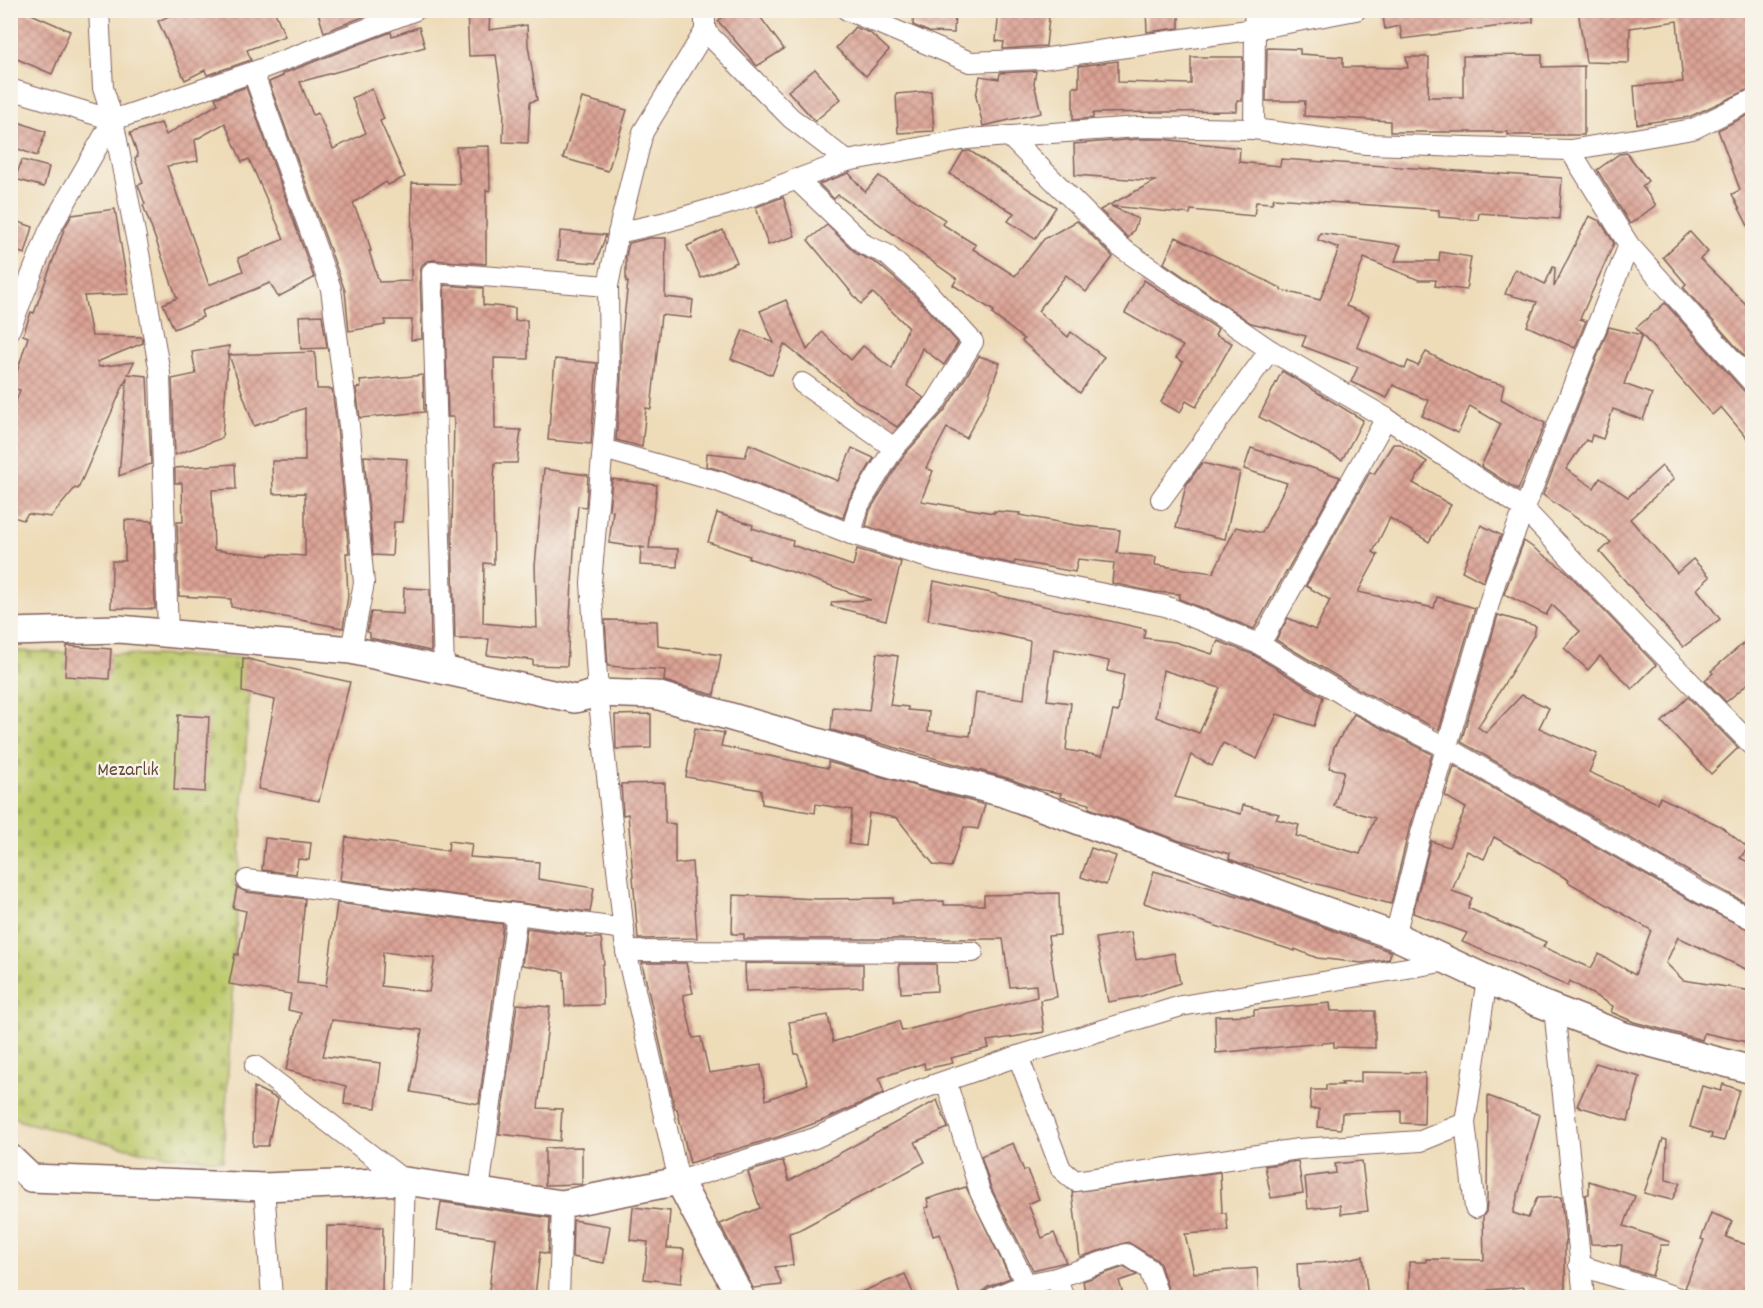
<svg xmlns="http://www.w3.org/2000/svg" width="1763" height="1308" viewBox="0 0 1763 1308" font-family="Dekko,sans-serif">
  <defs>
    <pattern id="cemetery-stones" width="16" height="16" patternUnits="userSpaceOnUse" patternTransform="scale(1.5)"><rect width="16" height="16" fill="#bcc96b"/><path d="M2 7V4a2 2 0 0 1 4 0v3zM10 15v-3a2 2 0 0 1 4 0v3z" fill="#a3ac5d"/></pattern>
    <pattern id="building-cross-hatch" width="8" height="8" patternUnits="userSpaceOnUse" patternTransform="scale(1.5)"><rect width="8" height="8" fill="#dba395"/><path d="M0 0l8 8M0 8l8-8" fill="none" stroke="#b4847a"/></pattern>
  </defs>
  <rect width="100%" height="100%" fill="#f7f3e8"/>
  <filter id="ink" filterUnits="userSpaceOnUse"><feTurbulence type="fractalNoise" baseFrequency=".0167" numOctaves="2"/><feDisplacementMap in="SourceGraphic" scale="12" xChannelSelector="R" yChannelSelector="G"/><feConvolveMatrix kernelMatrix="1 2 1 2 8 2 1 2 1" color-interpolation-filters="sRGB"/></filter>
  <filter id="wash" filterUnits="userSpaceOnUse"><feTurbulence type="fractalNoise" baseFrequency=".008" numOctaves="4" result="noise"/><feDisplacementMap in="SourceGraphic" scale="24" xChannelSelector="R" yChannelSelector="G"/><feGaussianBlur stdDeviation="1.35" result="paint"/><feColorMatrix in="noise" values="0 0 0 0 0 0 0 0 0 0 0 0 0 0 0 0 0 1.4 0 .05"/><feComposite in="paint" operator="in"/></filter>
  <g filter="url(#wash)">
    <rect width="100%" height="100%" fill="#eedcb9"/>
    <!-- cemetery -->
    <polygon fill="url(#cemetery-stones)" stroke="#83744b" stroke-width="1.5" points="11,651 251,658 223,1161 148,1153 20,1121 11,1114"/>
    <g id="blocks">
      <!-- building -->
      <g fill="url(#building-cross-hatch)" fill-rule="evenodd">
        <polygon points="10,10 22,10 70,31 52,74 10,56"/>
        <polygon points="182,10 274,10 285,36 247,50 251,60 207,75 205,70 185,80 158,21"/>
        <polygon points="317,10 381,10 324,32"/>
        <polygon points="467,10 490,10 489,30 527,25 528,45 537,100 530,102 528,143 503,142 504,111 496,55 469,56"/>
        <polygon points="727,10 755,10 784,49 757,66 718,21"/>
        <polygon points="914,10 955,10 954,33 929,32 913,25"/>
        <polygon points="999,10 1034,10 1034,15 1049,17 1046,46 1003,49 1004,42 996,41"/>
        <polygon points="1146,10 1179,10 1179,28 1147,32"/>
        <polygon points="1382,10 1533,10 1533,22 1402,39 1400,26 1385,29"/>
        <polygon points="1578,10 1752,10 1752,88 1689,117 1637,124 1634,86 1683,82 1677,21 1630,28 1629,63 1586,62"/>
        <polygon points="419,27 425,47 300,82 313,115 318,113 333,149 366,133 352,98 372,89 384,119 380,121 405,177 388,185 386,182 353,203 366,233 371,251 369,251 379,282 411,281 412,183 460,184 456,147 489,146 490,191 486,190 486,264 433,260 427,261 422,265 420,272 422,339 411,340 412,320 385,320 385,325 349,331 345,291 269,82 283,76 282,74 391,32 392,36"/>
        <polygon points="855,27 870,33 889,50 866,76 836,48"/>
        <polygon points="1267,48 1300,49 1300,54 1343,57 1343,67 1408,68 1406,57 1429,57 1428,97 1463,97 1463,56 1542,55 1542,67 1584,66 1584,135 1508,135 1508,132 1390,132 1390,121 1304,116 1305,101 1266,101"/>
        <polygon points="1191,57 1243,57 1242,101 1237,101 1237,111 1093,113 1093,118 1073,120 1073,87 1079,87 1079,66 1118,61 1118,82 1191,84"/>
        <polygon points="815,69 841,99 815,121 788,91"/>
        <polygon points="1036,71 1034,83 1041,113 983,126 976,96 980,76 999,79 1000,73"/>
        <path d="M246,87L314,278L278,297L270,283L201,311L203,317L174,329L163,304L177,298L143,205L145,204L138,185L143,183L135,158L138,156L130,133L161,123L166,135L218,104L215,98ZM225,123L242,162L249,159L284,239L238,258L243,271L209,285L167,166L198,161L195,140Z"/>
        <polygon points="931,91 934,131 898,133 896,94"/>
        <polygon points="582,98 627,110 608,171 563,158"/>
        <polygon points="1752,113 1752,234 1732,194 1740,190 1718,130"/>
        <polygon points="10,119 46,132 37,156 10,146"/>
        <polygon points="1138,139 1162,139 1240,148 1239,162 1280,166 1281,159 1562,178 1559,219 1479,213 1478,220 1439,217 1439,210 1274,198 1272,203 1256,202 1254,216 1191,210 1190,214 1111,206 1138,219 1134,230 1128,238 1100,210 1155,181 1075,175 1074,144"/>
        <polygon points="970,151 1056,207 1035,239 1008,221 1014,213 950,174 963,152"/>
        <polygon points="1627,153 1648,181 1642,186 1656,205 1630,224 1597,170 1619,154"/>
        <polygon points="22,160 49,167 44,187 15,179"/>
        <polygon points="849,173 865,192 879,176 945,220 942,224 976,245 973,249 1015,276 1044,239 1077,221 1113,257 1086,292 1066,275 1038,311 1068,337 1071,332 1104,357 1080,393 1022,341 1024,339 992,314 994,311 953,285 957,279 838,195 834,199 819,184"/>
        <polygon points="783,197 795,236 768,245 756,207"/>
        <polygon points="115,209 129,294 84,296 92,336 142,337 143,343 97,362 99,367 134,362 128,374 147,376 151,464 119,476 127,377 78,489 75,488 51,517 28,514 23,520 10,516 10,417 20,390 12,388 28,337 23,335 31,312 34,313 65,227 72,215"/>
        <polygon points="1589,216 1600,221 1614,243 1580,319 1586,321 1575,348 1527,326 1537,302 1505,294 1515,269 1545,284 1553,267 1555,268 1554,287"/>
        <polygon points="10,219 33,227 25,254 10,249"/>
        <polygon points="827,225 857,254 878,264 915,296 958,343 944,365 922,348 907,386 924,398 897,427 856,401 784,344 772,375 731,359 743,330 774,343 760,311 786,300 807,350 822,332 851,360 863,346 892,369 908,327 873,293 861,304 808,240"/>
        <polygon points="723,230 737,262 701,278 687,246"/>
        <polygon points="560,231 606,235 596,263 558,260"/>
        <polygon points="1690,232 1708,252 1700,259 1752,310 1752,351 1746,358 1683,287 1686,284 1663,257"/>
        <polygon points="1320,233 1401,245 1395,261 1439,261 1440,252 1471,257 1466,290 1435,286 1436,280 1419,280 1364,258 1346,306 1369,315 1357,347 1405,369 1408,361 1418,366 1426,352 1477,378 1504,385 1501,399 1545,423 1518,490 1481,466 1501,424 1470,406 1458,433 1422,416 1429,401 1393,385 1387,398 1351,382 1358,367 1302,346 1306,336 1251,323 1164,263 1176,237 1281,288 1281,290 1320,300 1339,248 1318,240"/>
        <polygon points="650,238 666,238 665,297 693,300 691,318 661,315 651,409 646,408 642,447 616,440 621,378 621,344 628,282 626,282 626,256 629,243"/>
        <polygon points="1144,280 1218,329 1215,335 1232,343 1196,407 1186,401 1180,413 1161,402 1183,362 1176,358 1183,346 1125,313"/>
        <polygon points="444,285 483,288 483,305 515,308 515,321 527,320 528,359 494,358 495,429 521,430 517,463 495,463 493,495 494,564 484,563 483,623 537,628 535,566 544,469 588,475 586,507 578,506 575,534 567,666 533,665 533,660 487,655 489,639 455,639 452,533 454,417 448,417"/>
        <polygon points="1665,303 1743,390 1752,397 1752,444 1721,407 1712,415 1636,328"/>
        <polygon points="322,315 327,348 301,349 299,316"/>
        <polygon points="1609,327 1642,335 1624,384 1652,394 1643,420 1613,409 1603,439 1592,435 1590,442 1586,440 1566,469 1594,488 1600,478 1628,497 1662,466 1674,479 1630,519 1677,573 1693,559 1710,577 1697,589 1720,619 1683,647 1600,552 1611,542 1543,495"/>
        <polygon points="229,346 222,438 175,455 172,379 196,374 192,352"/>
        <polygon points="315,352 317,389 332,389 337,427 349,553 346,553 348,596 343,628 231,607 231,599 179,596 177,522 183,522 182,483 175,483 175,468 235,464 236,489 212,490 214,550 269,556 270,554 305,556 305,493 273,494 272,461 305,461 305,408 254,426 229,355"/>
        <polygon points="979,356 1000,363 988,397 966,438 947,428 926,468 933,471 921,501 994,513 994,511 1020,513 1019,515 1075,525 1120,530 1117,553 1156,557 1155,565 1213,573 1236,527 1262,533 1287,483 1244,469 1251,448 1340,477 1254,629 1179,599 1180,594 1154,592 1112,583 1114,563 1078,559 1075,572 1015,561 1014,564 941,549 866,526 870,510 904,455 945,410"/>
        <polygon points="555,359 597,363 591,444 548,440"/>
        <polygon points="1282,371 1363,420 1342,460 1259,417"/>
        <polygon points="423,375 424,412 360,418 356,388 361,387 360,381"/>
        <polygon points="749,444 838,481 852,448 874,458 849,499 843,518 724,471 706,466 707,453 745,457"/>
        <polygon points="1393,444 1400,444 1427,462 1413,483 1451,505 1429,542 1390,518 1373,552 1378,555 1358,592 1434,608 1437,597 1475,608 1439,730 1358,689 1276,640 1288,618 1315,630 1330,600 1306,586 1370,472 1374,474"/>
        <polygon points="364,456 407,459 402,522 394,522 392,556 373,555"/>
        <polygon points="1202,463 1240,472 1225,539 1176,528 1186,485"/>
        <polygon points="612,479 657,485 649,548 678,549 677,567 640,565 641,547 645,548 609,543 613,511 609,510"/>
        <polygon points="717,513 753,525 752,528 793,541 792,545 853,566 857,549 901,562 886,620 831,606 832,602 871,600 784,569 784,570 748,558 749,556 708,542"/>
        <polygon points="125,520 153,521 155,609 111,608 112,561 125,561"/>
        <polygon points="1481,525 1501,535 1483,582 1462,571"/>
        <polygon points="1524,541 1566,571 1656,665 1632,689 1600,656 1588,670 1564,648 1580,631 1552,605 1546,615 1504,594"/>
        <path d="M934,581L996,594V595L1145,629L1144,638L1175,642L1212,654L1218,641L1254,655L1323,697L1314,726L1277,714L1257,759L1223,743L1212,766L1191,755L1175,797L1241,814L1243,805L1279,814L1276,819L1299,825L1296,836L1360,854L1375,818L1334,806L1344,771L1329,768L1334,747L1354,714L1432,754L1408,834L1391,904L1240,863L1229,859L1230,854L1180,841L1089,808L1090,804L1060,797L1061,793L1038,789L1007,778L831,730L833,707L869,711L877,653L898,656L890,705L908,707V710L929,712L928,731L970,736L976,692L1024,699L1030,641L963,626L928,620ZM1054,649L1109,661L1107,671L1124,675L1118,712L1113,711L1102,756L1066,750L1071,703L1047,700ZM1163,670L1220,688L1199,733L1156,717Z"/>
        <polygon points="404,588 430,589 431,651 370,638 370,633 367,632 371,612 403,614"/>
        <polygon points="1498,615 1536,626 1534,635 1478,727 1486,733 1522,695 1549,708 1539,728 1597,754 1589,772 1657,803 1660,797 1720,826 1748,848 1740,858 1752,864 1752,906 1709,883 1461,742"/>
        <polygon points="605,620 657,621 658,646 721,655 714,695 664,681 665,670 608,666"/>
        <polygon points="1752,636 1752,680 1726,702 1705,680 1713,673 1711,671"/>
        <polygon points="67,646 111,649 109,679 65,676"/>
        <polygon points="243,658 350,682 319,801 258,789 275,700 242,692"/>
        <polygon points="1688,697 1738,748 1711,774 1662,722"/>
        <polygon points="651,714 651,748 616,749 615,715"/>
        <polygon points="178,715 209,717 205,792 174,790"/>
        <polygon points="695,728 724,733 721,746 828,768 828,762 985,805 978,829 964,827 951,867 934,865 897,818 869,813 865,846 849,844 852,810 816,804 815,813 762,804 761,790 686,777"/>
        <path d="M1454,766L1697,904L1752,931V972L1678,937L1666,963L1683,980L1752,991V1043L1704,1033L1702,1040L1634,1022L1611,1012L1613,1006L1570,981L1568,986L1462,942L1467,933L1413,913L1431,841L1449,847L1466,808L1445,796ZM1494,837L1569,880L1568,882L1651,930L1635,975L1599,954L1591,968L1543,947L1546,942L1468,908L1472,898L1452,891L1467,851L1484,859Z"/>
        <polygon points="665,783 665,823 675,824 675,864 692,862 697,938 638,939 628,814 623,815 621,784"/>
        <polygon points="346,837 448,851 449,841 472,844 470,857 539,862 538,879 594,888 590,912 340,880"/>
        <polygon points="265,838 311,843 309,860 298,859 296,874 262,870"/>
        <polygon points="1091,848 1116,856 1106,885 1081,877"/>
        <polygon points="1154,871 1248,899 1389,951 1391,952 1389,959 1362,963 1317,958 1295,949 1295,951 1260,940 1144,903"/>
        <path d="M237,887L246,892L305,899L297,983L326,986L337,903L503,924L479,1104L411,1092L422,1030L332,1020L323,1056L381,1063L376,1108L344,1104L346,1086L286,1070L301,1013L288,1010L291,994L229,984L235,954L238,955L246,911L233,908ZM383,952L435,958L429,992L381,986Z"/>
        <polygon points="1059,893 1060,935 1048,936 1057,997 1040,1000 1044,1032 987,1041 989,1048 951,1058 953,1063 925,1069 924,1063 879,1078 884,1093 826,1119 778,1137 690,1163 677,1109 675,1109 642,963 686,963 693,993 683,995 693,1038 701,1037 709,1073 761,1065 766,1100 808,1084 798,1054 795,1054 789,1022 828,1015 833,1042 899,1021 902,1031 1037,997 1036,985 1010,987 1003,939 744,939 744,934 732,934 733,895 818,899 893,898 893,903 944,901 944,905 984,905 984,895"/>
        <polygon points="527,928 586,936 586,938 601,938 604,964 602,965 603,1005 565,1006 564,972 522,965"/>
        <polygon points="1131,932 1136,960 1174,953 1180,983 1142,996 1108,1002 1096,938"/>
        <polygon points="745,963 863,964 863,987 746,991"/>
        <polygon points="899,964 936,964 937,991 901,993"/>
        <polygon points="1330,1003 1331,1011 1375,1011 1375,1048 1334,1047 1334,1042 1216,1053 1215,1016 1254,1015 1254,1010"/>
        <polygon points="517,1004 550,1007 538,1108 562,1109 560,1141 499,1134"/>
        <polygon points="1596,1063 1640,1077 1628,1121 1577,1106"/>
        <polygon points="1361,1072 1425,1073 1424,1124 1401,1123 1401,1111 1342,1113 1341,1129 1318,1127 1319,1109 1310,1109 1311,1090 1326,1090 1326,1085 1343,1085 1341,1083 1361,1082"/>
        <polygon points="1723,1084 1739,1090 1724,1141 1711,1138 1712,1134 1690,1127 1702,1086 1721,1091"/>
        <polygon points="254,1087 278,1099 268,1146 253,1146"/>
        <polygon points="1488,1096 1540,1115 1513,1213 1528,1218 1537,1198 1561,1197 1566,1244 1565,1244 1565,1298 1524,1298 1524,1287 1488,1290 1487,1297 1409,1297 1409,1262 1426,1262 1426,1259 1484,1260 1483,1216 1486,1212 1487,1201"/>
        <polygon points="937,1100 948,1128 915,1142 925,1162 799,1230 789,1233 793,1265 775,1267 782,1285 753,1288 720,1224 760,1208 748,1172 783,1161 789,1181"/>
        <polygon points="1663,1139 1667,1140 1666,1180 1680,1183 1672,1200 1644,1193"/>
        <polygon points="1013,1143 1024,1171 1027,1170 1039,1199 1028,1204 1042,1238 1054,1233 1066,1262 1033,1270 991,1188 981,1156"/>
        <polygon points="582,1147 582,1184 545,1185 545,1148"/>
        <polygon points="1298,1161 1303,1193 1271,1198 1265,1166"/>
        <polygon points="1362,1161 1368,1211 1341,1214 1340,1205 1308,1209 1305,1177 1336,1173 1335,1164"/>
        <polygon points="1220,1172 1222,1213 1226,1213 1228,1231 1185,1234 1194,1273 1257,1268 1259,1298 1171,1298 1160,1264 1156,1259 1128,1242 1080,1257 1072,1192"/>
        <polygon points="1589,1181 1635,1196 1624,1226 1670,1242 1669,1245 1661,1245 1652,1276 1620,1266 1622,1245 1591,1244 1585,1195 1589,1194"/>
        <polygon points="966,1187 1010,1278 988,1287 983,1291 981,1298 961,1298 940,1234 933,1236 925,1208 929,1207 927,1199"/>
        <polygon points="441,1202 550,1218 548,1254 540,1252 535,1296 489,1291 495,1238 437,1230"/>
        <polygon points="633,1207 670,1211 667,1248 684,1249 681,1283 644,1279 648,1242 630,1240"/>
        <polygon points="1711,1213 1732,1221 1726,1237 1752,1247 1752,1298 1715,1298 1685,1288 1704,1240 1701,1239"/>
        <polygon points="573,1220 610,1226 604,1263 572,1257"/>
        <polygon points="327,1226 383,1227 382,1292 326,1292"/>
        <polygon points="1363,1256 1368,1298 1299,1298 1297,1264 1333,1262"/>
        <polygon points="1124,1267 1137,1275 1119,1281 1124,1298 1086,1298 1083,1281"/>
        <polygon points="905,1274 915,1298 849,1298 849,1297"/>
        <polygon points="1049,1292 1051,1298 1025,1298 1030,1296"/>
      </g>
    </g>
  </g>
  <g filter="url(#ink)">
    <use href="#blocks" fill-opacity="0" stroke="#83615d" stroke-width="1.5"/>
    <g fill="none" stroke-linecap="round" stroke-linejoin="round">
      <!-- street casing -->
      <g stroke="#83615d" stroke-width="22">
        <g id="street">
          <polyline points="705,10 705,31 643,132 620,225 608,286 609,377 591,583 598,693 626,951 679,1181 815,1138 916,1091 1018,1056 1061,1169 1075,1181 1299,1149 1421,1141 1465,1123 1487,979"/>
          <polyline points="847,10 970,62 1041,59 1255,29 1254,129"/>
          <polyline points="1254,10 1255,29 1356,10"/>
          <polyline points="705,31 791,118 847,161"/>
          <polyline points="253,72 331,289 349,426 364,583 351,650"/>
          <polyline points="10,89 113,120 253,72 416,10"/>
          <polyline points="113,120 139,253 160,373 168,634"/>
          <polyline points="1009,136 1120,247 1270,350 1386,418 1523,508 1638,629 1752,745"/>
          <polyline points="1570,150 1629,245 1752,382"/>
          <polyline points="796,179 865,245 886,254 923,287 973,342 935,403 894,448 859,505 851,534"/>
          <polyline points="618,233 662,223 732,203 847,161 967,139 1138,127 1254,129 1366,144 1570,150 1693,129 1752,100"/>
          <polyline points="10,329 49,231 113,120 103,88 99,10"/>
          <polyline points="802,383 894,448"/>
          <polyline points="603,449 720,482 851,534 938,561 1165,606 1259,644 1352,700 1447,748 1703,894 1752,919"/>
          <polyline points="1161,499 1270,350"/>
          <polyline points="1259,644 1267,632 1386,418"/>
          <polyline points="444,670 432,272 608,286"/>
          <polyline points="247,880 517,914 479,1191"/>
          <polyline points="517,914 624,929"/>
          <polyline points="1395,936 1420,837 1496,580 1629,245"/>
          <polyline points="626,951 973,952"/>
          <polyline points="1554,1008 1584,1298"/>
          <polyline points="1018,1056 1181,1006 1448,961"/>
          <polyline points="255,1066 405,1181 401,1298"/>
          <polyline points="946,1081 980,1192 1026,1284"/>
          <polyline points="1465,1123 1475,1208"/>
          <polyline points="264,1187 272,1298"/>
          <polyline points="1579,1265 1679,1298"/>
          <polyline points="1056,1278 1064,1298"/>
          <polyline points="559,1298 562,1204"/>
          <polyline points="993,1298 1026,1284 1056,1278 1126,1254 1149,1269 1159,1298"/>
        </g>
      </g>
      <!-- secondary casing -->
      <g stroke="#83615d" stroke-width="30">
        <g id="secondary">
          <polyline points="10,632 119,629 351,650 575,699 598,693 656,695 906,768 1003,793 1395,936 1534,1001 1624,1036 1752,1070"/>
          <polyline points="10,1158 31,1178 264,1187 405,1181 562,1204 679,1181 741,1298"/>
        </g>
      </g>
      <!-- street -->
      <use href="#street" stroke="#fff" stroke-width="20"/>
      <!-- secondary -->
      <use href="#secondary" stroke="#fff" stroke-width="27"/>
    </g>
  </g>
  <g text-anchor="middle" dominant-baseline="central" stroke-width="5" stroke-linejoin="round" paint-order="stroke">
    <!-- park labels -->
    <g font-size="20" fill="#664a3b" stroke="#f7f3e8">
      <text x="128" y="771">Mezarlık</text>
    </g>
  </g>
  <!-- margin -->
  <rect width="1763" height="1308" fill="none" stroke="#f7f3e8" stroke-width="36"/>
</svg>
